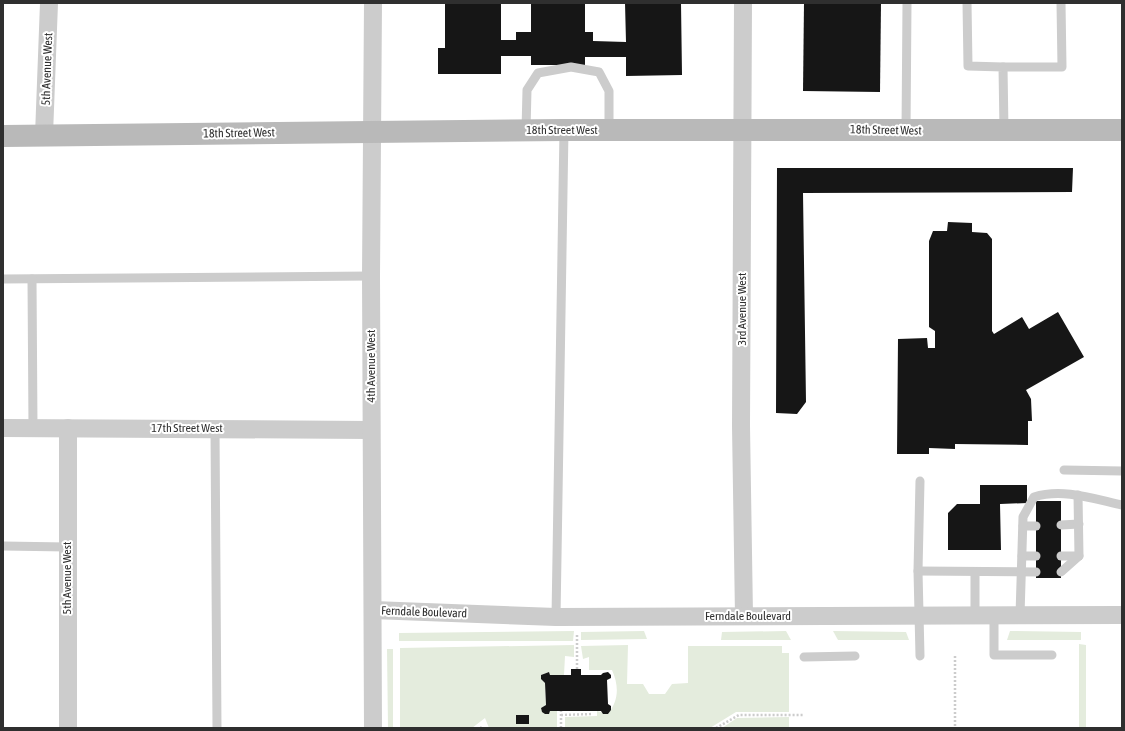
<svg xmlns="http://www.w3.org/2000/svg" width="1125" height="731" viewBox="0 0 1125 731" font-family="'Asap Condensed',sans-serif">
  <rect width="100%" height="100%" fill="#fff"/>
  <!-- green -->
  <g fill="#e4ecdd" fill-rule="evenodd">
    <polygon points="574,631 573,641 399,641 399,633"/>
    <polygon points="644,631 647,639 581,640 581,632"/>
    <polygon points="786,631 791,640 721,640 722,632"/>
    <polygon points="833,631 906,632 909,640 838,640"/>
    <polygon points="1010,631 1081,632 1081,640 1007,640"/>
    <polygon points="1079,644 1086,645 1086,728 1079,728"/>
    <path d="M574,645V657L565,656L564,675H550L549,672L541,675V679L545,683L546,705L541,708L542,712L549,714L550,711H557V728H489L485,718L472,728H400V648ZM516,715H529V724H516Z"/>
    <path d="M628,645L627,684H643L649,694H665L672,684L688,683V646H782V653H789V712H736L710,728H565V717L597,716V711L608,714C619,700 619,686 612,670H589V657L583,659L581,646Z"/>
    <polygon points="387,649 393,649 393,728 388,728"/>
    <polygon points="789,717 789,728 722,728 737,718"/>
  </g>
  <!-- building -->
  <g fill="#161616">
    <polygon points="445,3 501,3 501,40 516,40 516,32 531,32 531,3 585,3 585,32 593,32 593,41 626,42 625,3 681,3 682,75 626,76 626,57 585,57 585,65 531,65 531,56 501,56 501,74 438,74 438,48 445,48"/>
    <polygon points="804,3 881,3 880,92 803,91"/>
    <polygon points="777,168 1073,168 1072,192 803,193 806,402 797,414 776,413"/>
    <polygon points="948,222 972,223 972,232 987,233 992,239 992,331 994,334 1022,317 1029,329 1058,312 1084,357 1026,390 1031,399 1032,421 1028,421 1028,445 955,444 955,449 929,448 929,454 897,454 898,339 927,338 928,348 935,348 935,331 929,327 929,241 933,231 947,231"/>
    <polygon points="980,485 1027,485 1027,503 1000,504 1001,550 948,550 948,513 957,504 980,504"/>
    <rect x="1036" y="501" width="25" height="77"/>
    <polygon points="571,669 581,669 581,675 601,675 603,673 608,672 611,675 611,678 607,680 608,704 611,706 611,710 608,714 603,714 601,711 550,711 549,714 545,714 542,712 541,708 546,705 545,683 541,679 541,675 549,672 550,675 571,675"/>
    <rect x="516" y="715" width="13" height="9"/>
  </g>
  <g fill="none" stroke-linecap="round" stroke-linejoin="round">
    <!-- path -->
    <g stroke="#ccc" stroke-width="2.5" stroke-dasharray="2 2" stroke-linecap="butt">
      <polyline points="577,635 577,669"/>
      <polyline points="955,656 955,728"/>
      <polyline points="561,715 593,714"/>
      <polyline points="480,727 481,728"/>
      <polyline points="561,728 561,711"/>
      <polyline points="716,728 739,715 804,715"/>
    </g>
    <!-- lane -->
    <g stroke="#ccc" stroke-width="9">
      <polyline points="967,3 968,66 1003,67 1004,130"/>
      <polyline points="1003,67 1062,67 1061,3"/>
      <polyline points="526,130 527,90 538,73 571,67 599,72 609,91 609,130"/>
      <polyline points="906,131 907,3"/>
      <polyline points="3,279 371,276"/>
      <polyline points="32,279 33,428"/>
      <polyline points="215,428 217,728"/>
      <polyline points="1064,470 1122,471"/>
      <polyline points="920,481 918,571 920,656"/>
      <polyline points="1061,525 1079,524"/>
      <polyline points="1023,526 1036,526"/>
      <polyline points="3,546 67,547"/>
      <polyline points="1022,556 1036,556"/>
      <polyline points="1061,556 1079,556"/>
      <polyline points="918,571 1036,572"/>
      <polyline points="975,572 975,615"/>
      <polyline points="1061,572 1079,556 1078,495"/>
      <polyline points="994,615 994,655 1052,655"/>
      <path d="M1020,615L1023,517L1034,497C1063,488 1094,499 1122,505"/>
      <polyline points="556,617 564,130"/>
      <polyline points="804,657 855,656"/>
    </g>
    <!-- street -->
    <g stroke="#ccc" stroke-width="18">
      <polyline points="743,3 741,426 744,616"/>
      <polyline points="44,135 49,3"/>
      <polyline points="3,428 371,430"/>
      <polyline points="68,428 68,728"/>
      <polyline points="373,610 556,617 1122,615"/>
      <polyline points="373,728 371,276 373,3"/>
    </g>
    <!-- secondary -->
    <polyline stroke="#b9b9b9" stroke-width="22" points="3,136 564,130 1122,130"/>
  </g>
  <g text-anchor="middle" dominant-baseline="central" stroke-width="4" stroke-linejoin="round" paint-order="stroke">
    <!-- street labels -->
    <g font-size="12" fill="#2f2f2f" stroke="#fff">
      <text transform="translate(47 69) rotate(-88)">5th Avenue West</text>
      <text x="562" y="130">18th Street West</text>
      <text transform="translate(886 130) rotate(1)">18th Street West</text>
      <text transform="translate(239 133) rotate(-1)">18th Street West</text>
      <text transform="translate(742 309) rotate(-90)">3rd Avenue West</text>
      <text transform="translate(371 366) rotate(-90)">4th Avenue West</text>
      <text x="187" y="428">17th Street West</text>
      <text transform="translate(67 578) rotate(-90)">5th Avenue West</text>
      <text transform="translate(424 612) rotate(2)">Ferndale Boulevard</text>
      <text x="748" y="616">Ferndale Boulevard</text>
    </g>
  </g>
  <!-- border -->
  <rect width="1125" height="731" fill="none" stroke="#2f2f2f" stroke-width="8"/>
</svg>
